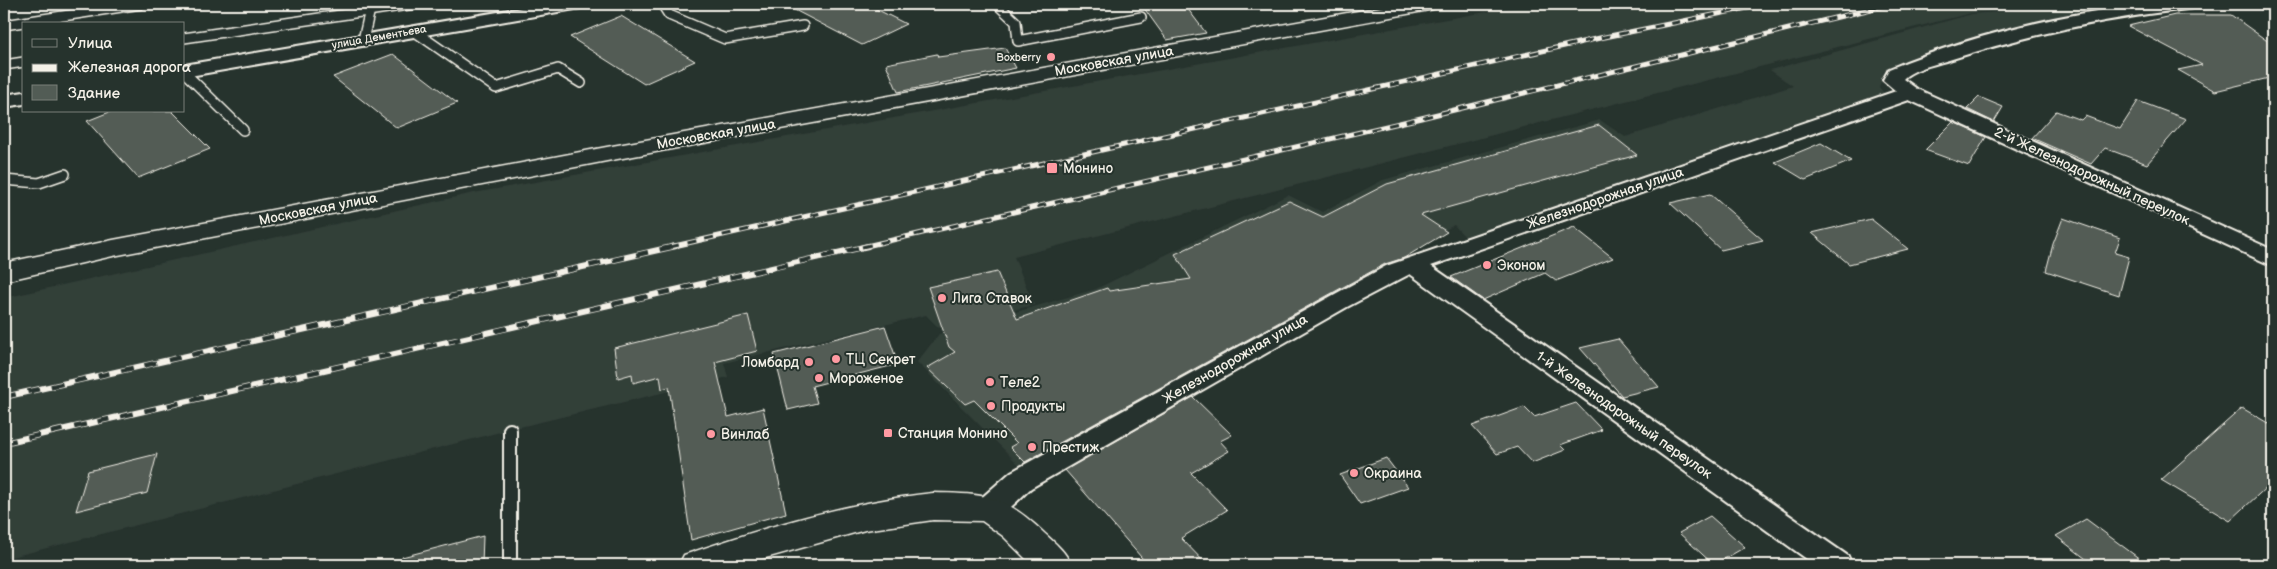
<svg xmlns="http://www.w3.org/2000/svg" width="2277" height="569" viewBox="0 0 2277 569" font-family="'Balsamiq Sans',sans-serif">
  <rect width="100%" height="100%" fill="#26332d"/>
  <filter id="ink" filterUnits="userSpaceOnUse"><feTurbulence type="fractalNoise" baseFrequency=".02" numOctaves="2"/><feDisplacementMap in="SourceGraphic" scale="10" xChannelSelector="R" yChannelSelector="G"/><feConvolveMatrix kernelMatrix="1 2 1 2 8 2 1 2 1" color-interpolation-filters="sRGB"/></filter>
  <g filter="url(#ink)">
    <!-- built -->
    <g fill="#333f39">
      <polygon points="1531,4 2050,5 1971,13 1014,257 1034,305 939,328 926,315 724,363 728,377 520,427 4,559 4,298 474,193"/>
      <polygon points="2071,6 2120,6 1991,34 1884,71 1879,88 1891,99 1465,237 1454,225 1026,472 917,362 939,334 1096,289 1288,195 1322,212 1383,180 1600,120 1625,137 1793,86 1770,70 1972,14"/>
    </g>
    <!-- building -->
    <g fill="#525c55" stroke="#f4f1e8">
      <polygon points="783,4 866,4 906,24 862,45"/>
      <polygon points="1141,4 1184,4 1206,33 1167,40"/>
      <polygon points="2175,15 2231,15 2273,45 2273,77 2215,91 2178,70 2202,65 2128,26"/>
      <polygon points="621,16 695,61 644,84 570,37"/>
      <polygon points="1005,48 1016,68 898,92 886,64 937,54 938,57"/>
      <polygon points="393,54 457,103 397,128 333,77"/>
      <polygon points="1979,97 2003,107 1994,122 1967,109"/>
      <polygon points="2138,101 2186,119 2147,164 2105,148 2091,164 2032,138 2056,111 2081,120 2085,116 2120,129"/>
      <polygon points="112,111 172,111 210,149 138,178 87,121"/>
      <polygon points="1953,122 1986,137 1969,166 1925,150"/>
      <polygon points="1599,125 1637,155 1421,215 1447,232 1404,258 1385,264 1025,462 1010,447 1017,443 974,400 965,404 927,368 955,352 949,347 928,287 997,272 1017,319 1107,288 1109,291 1191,279 1175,254 1289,201 1323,217 1387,184"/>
      <polygon points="1821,143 1851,161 1805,180 1775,162"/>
      <polygon points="1710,194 1763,240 1721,250 1670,203"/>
      <polygon points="2063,218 2120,238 2115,253 2129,257 2119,295 2046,271 2053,244"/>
      <polygon points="1871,219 1908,249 1849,264 1812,233"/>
      <polygon points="1574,227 1613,258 1556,281 1545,273 1483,300 1451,277"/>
      <polygon points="748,315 757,351 715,362 728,417 763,408 786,513 691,540 669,387 662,389 660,376 633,383 632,374 618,378 614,348"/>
      <polygon points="885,326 898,364 812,386 817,403 788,410 774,354"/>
      <polygon points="1618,339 1659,387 1622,396 1580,348"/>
      <polygon points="1193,397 1232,435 1220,441 1229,451 1191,473 1227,510 1181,538 1207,565 1148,565 1065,470"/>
      <polygon points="1576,403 1602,430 1560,445 1565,450 1532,463 1517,447 1497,454 1472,426 1524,407 1534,417"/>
      <polygon points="2242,408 2273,426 2273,481 2230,521 2161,480"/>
      <polygon points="157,454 147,493 76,511 88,471"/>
      <polygon points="1386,458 1408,487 1360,504 1340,475"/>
      <polygon points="1710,516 1745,547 1714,565 1679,533"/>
      <polygon points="2086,519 2148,565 2094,565 2056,536"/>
      <polygon points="483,536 482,565 403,565 402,557"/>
    </g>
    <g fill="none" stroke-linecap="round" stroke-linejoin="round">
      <!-- lane-far1 casing -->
      <g stroke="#f4f1e8" stroke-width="12">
        <g id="lane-far1">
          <polyline points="662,4 669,15 725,39 803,26"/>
          <polyline points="997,4 1016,22 1018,41 1141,17"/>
          <polyline points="2263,4 2273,5"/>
          <polyline points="4,25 141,4"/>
          <polyline points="414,31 496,88 558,69 581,83"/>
          <polyline points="184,38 415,4"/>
          <polyline points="363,40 371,5"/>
          <polyline points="4,65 24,62"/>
          <polyline points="184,72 243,130"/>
          <polyline points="4,180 39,183 65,174"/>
        </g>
      </g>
      <!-- lane casing -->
      <g stroke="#f4f1e8" stroke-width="16">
        <polyline id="lane" points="510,430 510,565"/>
      </g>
      <!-- street casing -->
      <g stroke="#f4f1e8" stroke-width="4">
        <g id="street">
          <polygon points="545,4 584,4 581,8 575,9 184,77 184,65"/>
          <path d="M2143,4H2196L2193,8L2187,9C2106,18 2027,35 1949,60C1936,64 1912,69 1903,79L1917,89L2273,250V266L1909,100L1431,266L1848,556L1852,565H1815L1410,274L1347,307L1031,488C1016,501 1000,524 978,517L974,509L978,501L1011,472L1386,266L1896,91L1883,80L1889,69C1969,36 2057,15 2143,4Z"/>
          <polygon points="24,92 24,104 4,107 4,95"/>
        </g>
      </g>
      <!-- secondary casing -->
      <g stroke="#f4f1e8" stroke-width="3">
        <g id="secondary">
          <polygon points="1397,4 1439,4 1436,8 1429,10 612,160 113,256 4,281 4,263 113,240 612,146"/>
          <path d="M933,493C986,494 1005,495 1044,533C1055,543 1066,552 1071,565H1032L1003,536L982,521L933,520L865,530L741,565H679L684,555C765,527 848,502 933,493Z"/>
        </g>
      </g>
      <!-- lane-far1 -->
      <use href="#lane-far1" stroke="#26332d" stroke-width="9"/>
      <!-- lane -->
      <use href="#lane" stroke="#26332d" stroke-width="12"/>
      <!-- street -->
      <use href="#street" fill="#26332d" fill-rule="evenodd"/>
      <!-- secondary -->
      <use href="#secondary" fill="#26332d" fill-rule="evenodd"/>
      <!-- rail-far1 casing -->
      <g stroke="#f4f1e8" stroke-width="5">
        <g id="rail-far1">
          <polyline points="670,247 1600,38 1767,4"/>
          <polyline points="862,247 1421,118 1892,4"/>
        </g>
      </g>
      <!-- rail casing -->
      <g stroke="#f4f1e8" stroke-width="6">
        <g id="rail">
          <polyline points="4,397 676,246"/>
          <polyline points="4,443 868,246"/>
        </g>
      </g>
      <!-- rail-far1 -->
      <use href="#rail-far1" stroke="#26332d" stroke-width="3" stroke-dasharray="9" stroke-linecap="butt"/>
      <!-- rail -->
      <use href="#rail" stroke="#26332d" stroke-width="4.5" stroke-dasharray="12" stroke-linecap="butt"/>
    </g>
  </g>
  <!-- markers -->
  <g fill="#ff9aa2" stroke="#26332d" stroke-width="2">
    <circle cx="1051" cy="57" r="5"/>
    <rect x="1046" y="162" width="12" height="12" rx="2.5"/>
    <circle cx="1487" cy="265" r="5"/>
    <circle cx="942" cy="298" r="5"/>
    <circle cx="836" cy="359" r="5"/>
    <circle cx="809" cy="362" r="5"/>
    <circle cx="819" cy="378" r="5"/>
    <circle cx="990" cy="382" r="5"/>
    <circle cx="991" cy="406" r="5"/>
    <rect x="883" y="428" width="10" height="10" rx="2.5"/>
    <circle cx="711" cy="434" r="5"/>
    <circle cx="1032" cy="447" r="5"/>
    <circle cx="1354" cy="473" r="5"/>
  </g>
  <g text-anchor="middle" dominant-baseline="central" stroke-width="4" stroke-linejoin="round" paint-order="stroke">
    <!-- far-street labels -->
    <g font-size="11" fill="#f4f1e8" stroke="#26332d">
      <text transform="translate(379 37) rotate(-10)">улица Дементьева</text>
    </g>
    <!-- far-poi labels -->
    <g font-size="11" fill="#f4f1e8" stroke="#26332d" text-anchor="end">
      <text x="1041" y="57">Boxberry</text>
    </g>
    <!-- street labels -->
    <g font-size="14" fill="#f4f1e8" stroke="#26332d">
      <text transform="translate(1114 61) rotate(-10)">Московская улица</text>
      <text transform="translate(716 134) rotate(-10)">Московская улица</text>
      <text transform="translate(2092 176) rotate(25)">2-й Железнодорожный переулок</text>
      <text transform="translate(1605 198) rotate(-19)">Железнодорожная улица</text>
      <text transform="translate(318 209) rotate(-11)">Московская улица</text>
      <text transform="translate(1235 359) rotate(-30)">Железнодорожная улица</text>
      <text transform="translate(1624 415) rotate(35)">1-й Железнодорожный переулок</text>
    </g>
    <!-- poi labels -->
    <g font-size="14" fill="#f4f1e8" stroke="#26332d" text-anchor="start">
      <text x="1063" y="168">Монино</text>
      <text x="1497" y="265">Эконом</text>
      <text x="952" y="298">Лига Ставок</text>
      <text x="846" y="359">ТЦ Секрет</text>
      <text x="799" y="362" text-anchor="end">Ломбард</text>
      <text x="829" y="378">Мороженое</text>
      <text x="1000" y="382">Теле2</text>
      <text x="1001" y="406">Продукты</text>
      <text x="898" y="433">Станция Монино</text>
      <text x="721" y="434">Винлаб</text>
      <text x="1042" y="447">Престиж</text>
      <text x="1364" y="473">Окраина</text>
    </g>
  </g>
  <!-- margin -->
  <rect width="2277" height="569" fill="none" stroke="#26332d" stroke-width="20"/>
  <rect x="10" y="10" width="2257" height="549" fill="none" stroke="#f4f1e8" stroke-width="2" filter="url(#ink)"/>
  <!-- legend -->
  <rect x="22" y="22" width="162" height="90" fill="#26332d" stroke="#787f78"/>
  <rect x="32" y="39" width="25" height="8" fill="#26332d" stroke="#787f78"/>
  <text x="68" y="48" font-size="15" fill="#f4f1e8">Улица</text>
  <rect x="32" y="64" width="25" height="8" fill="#f4f1e8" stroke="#787f78"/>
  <text x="68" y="72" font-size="15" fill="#f4f1e8">Железная дорога</text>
  <rect x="32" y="85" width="25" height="15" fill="#525c55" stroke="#787f78"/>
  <text x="68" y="98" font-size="15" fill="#f4f1e8">Здание</text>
</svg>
